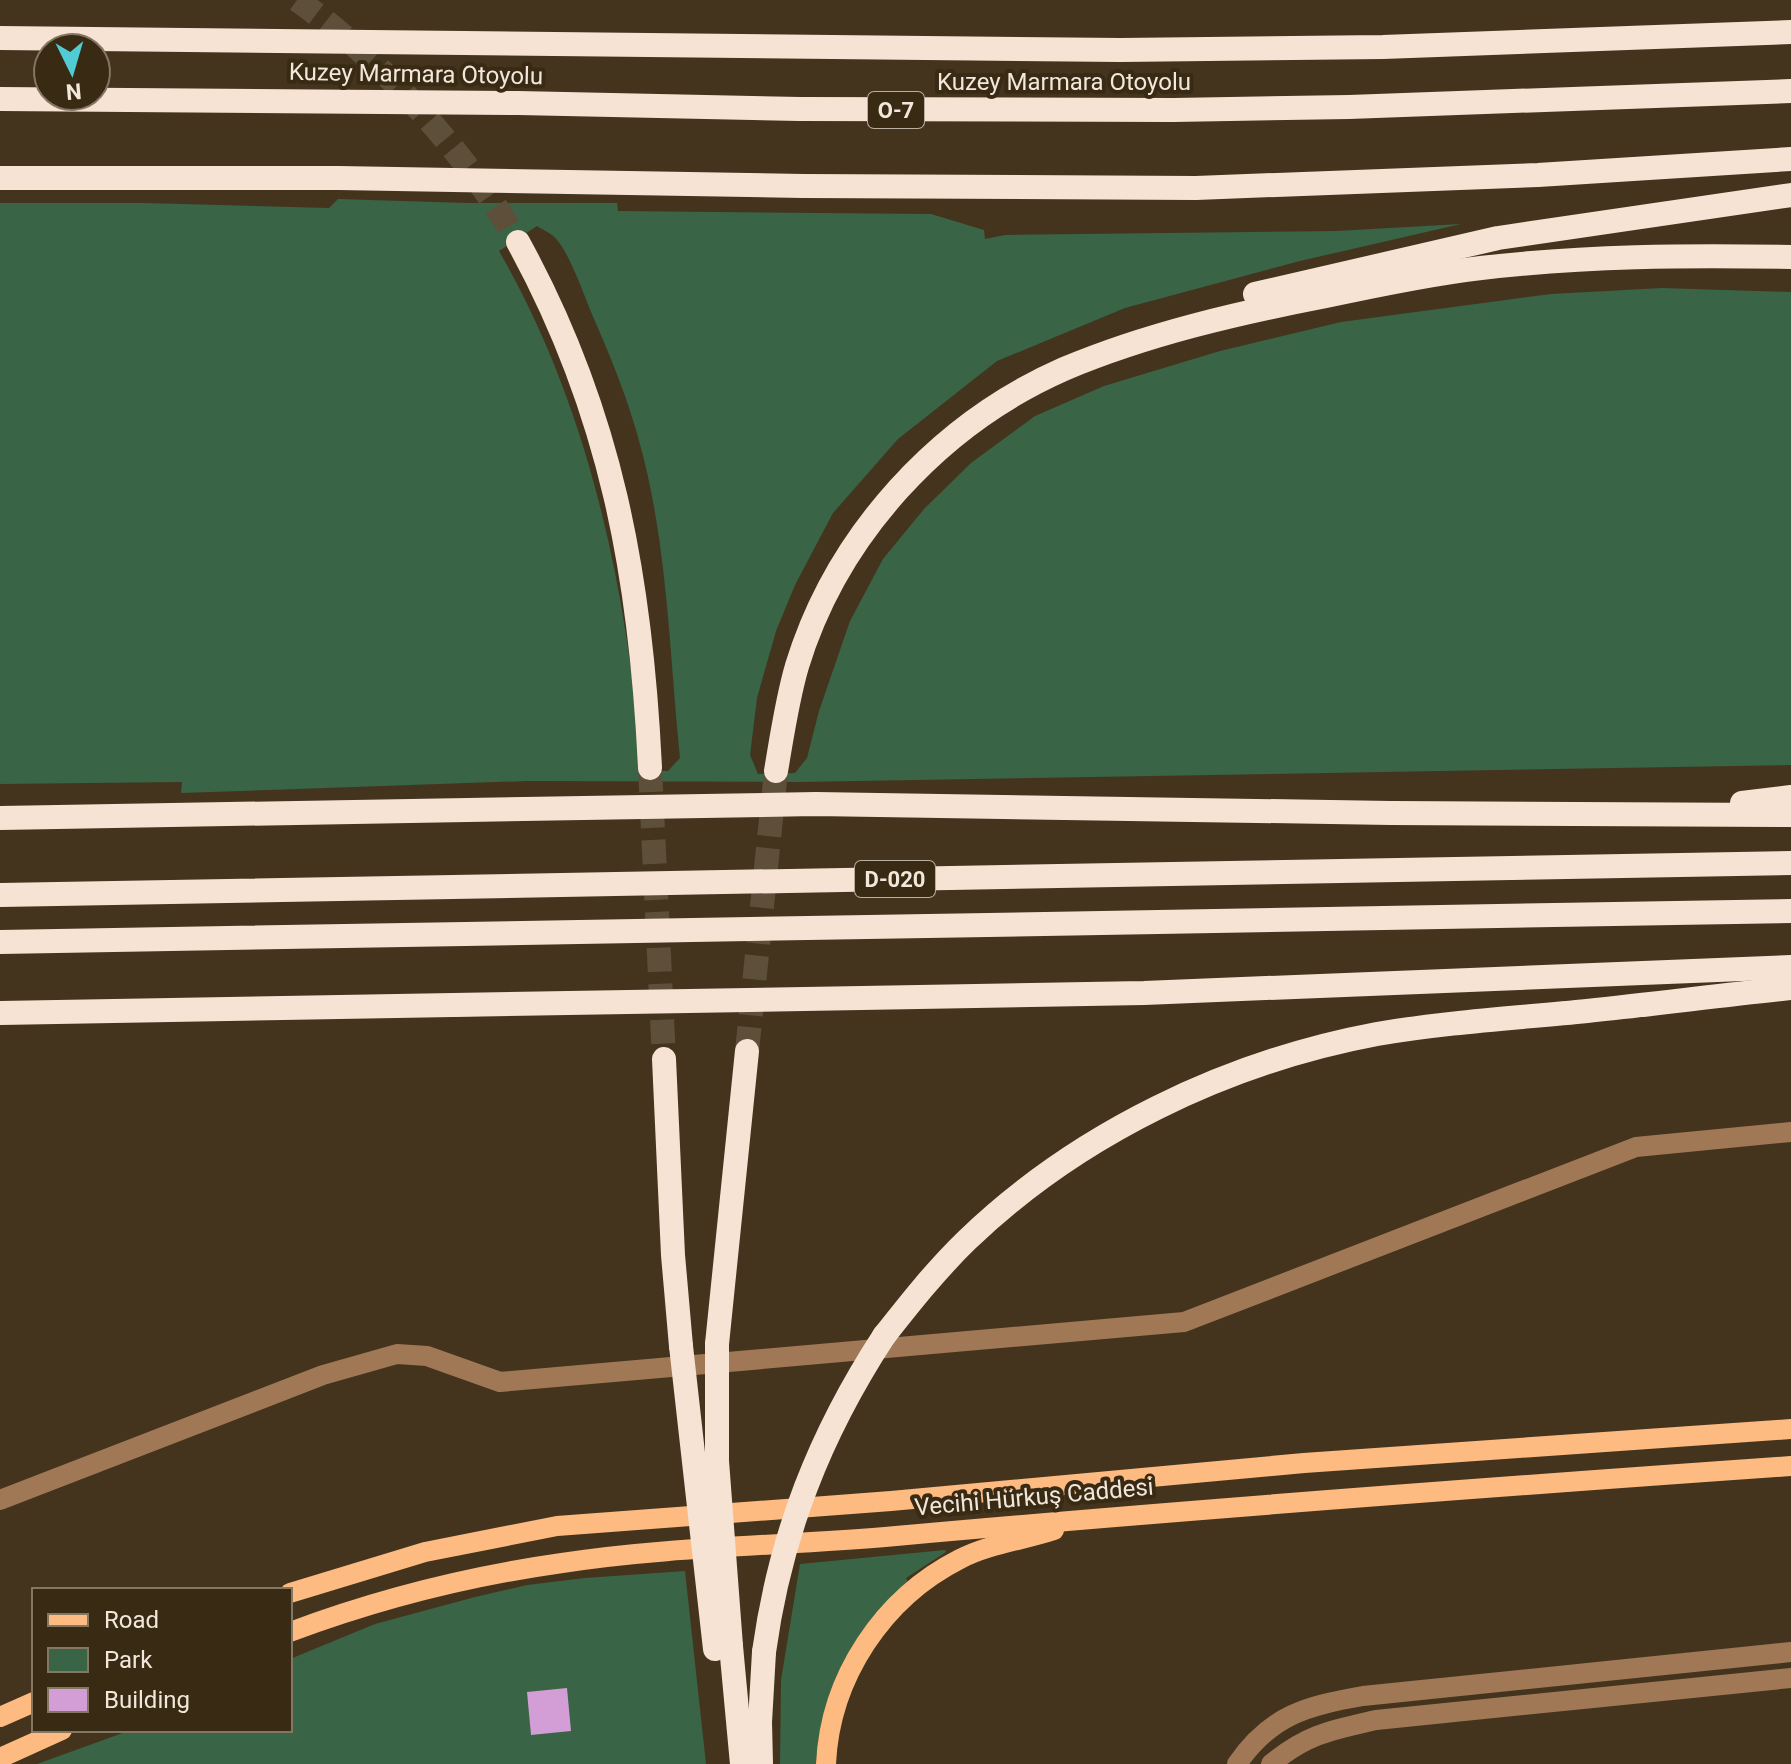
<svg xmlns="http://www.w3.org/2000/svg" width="1791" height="1764" viewBox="0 0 1791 1764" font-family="Roboto,sans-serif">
  <rect width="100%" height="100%" fill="#44341e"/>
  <!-- green -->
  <g fill="#396445" fill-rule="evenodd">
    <path d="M338,199L468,203H617L618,211L931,214L984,230L985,239L1005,235L1336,231L1461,224L1300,261L1125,308L997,361L898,439L833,513L795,585L776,631L757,698L750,755L758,774L795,773L807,758L819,711L850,621L883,559L924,509L971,463L1035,416L1104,386L1220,351L1341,322L1551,294L1662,288L1791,292V765L798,782L528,781L181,793L182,782L0,784V203H144L329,208ZM537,226C543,230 553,234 557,240C570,255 583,292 591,312C609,353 626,394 638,437C668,542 669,651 680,758L668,771L642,770C627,590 590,409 499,251Z"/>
    <path d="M945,1550L946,1552L906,1578L908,1582C853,1627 820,1693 816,1764H780L781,1680L800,1564Z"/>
    <polygon points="685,1571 706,1764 37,1764 131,1730 290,1730 290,1659 375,1624 475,1597 527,1585 585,1578"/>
  </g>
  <!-- building -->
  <polygon fill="#d29ed5" points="567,1688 571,1731 531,1735 527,1692"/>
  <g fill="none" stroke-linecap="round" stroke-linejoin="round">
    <!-- highway-tunnel -->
    <g stroke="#5e4f3a" stroke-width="24" stroke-dasharray="24 12" stroke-linecap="butt">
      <path d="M297,0C380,58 467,154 518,242"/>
      <polyline points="650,768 664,1059"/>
      <polyline points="747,1051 776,771"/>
    </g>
    <!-- minor -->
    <g stroke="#a07855" stroke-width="20">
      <polyline points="0,1500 323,1375 397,1354 427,1356 500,1382 1184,1322 1636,1147 1791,1132"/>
      <path d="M1237,1764C1271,1715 1306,1706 1363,1696L1791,1652"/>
      <path d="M1271,1764C1307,1734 1332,1730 1376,1720L1791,1678"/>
    </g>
    <!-- major -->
    <g stroke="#fdbb81" stroke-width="20">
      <polyline points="290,1593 425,1552 557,1526 891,1501 1304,1463 1791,1429"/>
      <path d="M290,1632C378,1599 470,1576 562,1563C672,1546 786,1546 896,1536C1194,1509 1492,1487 1791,1466"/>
      <polyline points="0,1717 34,1702"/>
      <polyline points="0,1758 62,1730"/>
      <path d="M826,1764C830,1677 883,1598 960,1559C989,1544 1024,1540 1054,1530"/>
    </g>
    <!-- highway -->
    <g stroke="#f7e3d3" stroke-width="24">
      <polyline points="0,38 1121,50 1383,47 1791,32"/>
      <polyline points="0,99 518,103 800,109 1173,110 1349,107 1791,91"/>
      <polyline points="0,178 339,178 803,186 1196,188 1538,175 1791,159"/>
      <path d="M518,242C611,411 641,577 650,768"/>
      <polyline points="1255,294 1498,238 1791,195"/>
      <path d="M776,771C782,736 787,700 797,666C837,535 939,424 1064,369C1147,334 1238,313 1326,296C1377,285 1429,274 1481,268C1584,256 1687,255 1791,257"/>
      <polyline points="1742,803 1791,797"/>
      <polyline points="0,818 816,804 1391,813 1791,815"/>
      <polyline points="0,895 1791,863"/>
      <polyline points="0,942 1791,911"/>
      <polyline points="0,1013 1144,993 1791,967"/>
      <polyline points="664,1059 673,1255 681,1346"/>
      <path d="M884,1336C910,1303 936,1270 967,1240C1077,1134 1227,1062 1377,1034C1446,1022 1517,1018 1587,1011C1655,1004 1723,995 1791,988"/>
      <polyline points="717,1344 747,1051"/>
      <polyline points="731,1646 742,1764"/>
      <polyline points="761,1764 760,1722 764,1652"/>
    </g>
    <!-- highway-bridge -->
    <g stroke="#f7e3d3" stroke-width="24">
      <polyline points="717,1344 717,1461 731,1646"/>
      <polyline points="681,1346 715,1649"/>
      <path d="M764,1652C780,1535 820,1434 884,1336"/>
    </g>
  </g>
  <g text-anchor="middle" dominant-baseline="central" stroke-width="8" stroke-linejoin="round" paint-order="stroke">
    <!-- shield labels -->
    <g fill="#392a14" stroke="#baae9f" stroke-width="2">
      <rect x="868" y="92" width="56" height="36" rx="6"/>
      <rect x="855" y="861" width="80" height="36" rx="6"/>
    </g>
    <g font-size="22" font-weight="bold" fill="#f1e7da">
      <text x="896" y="110">O-7</text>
      <text x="895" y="879">D-020</text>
    </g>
    <!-- street labels -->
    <g font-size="24" fill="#f1e7da" stroke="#392a14">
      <text transform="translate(416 74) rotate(1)">Kuzey Marmara Otoyolu</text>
      <text x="1064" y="82">Kuzey Marmara Otoyolu</text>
      <text transform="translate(1034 1497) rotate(-5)">Vecihi Hürkuş Caddesi</text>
    </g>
  </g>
  <!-- legend -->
  <rect x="32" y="1588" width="260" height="144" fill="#392a14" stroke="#837663" stroke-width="2"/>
  <rect x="48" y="1614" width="40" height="12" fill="#fdbb81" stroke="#837663" stroke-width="2"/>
  <text x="104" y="1628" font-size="24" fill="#f1e7da">Road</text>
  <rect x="48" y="1648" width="40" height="24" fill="#396445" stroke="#837663" stroke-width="2"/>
  <text x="104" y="1668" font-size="24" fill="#f1e7da">Park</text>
  <rect x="48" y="1688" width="40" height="24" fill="#d29ed5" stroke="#837663" stroke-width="2"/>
  <text x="104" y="1708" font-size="24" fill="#f1e7da">Building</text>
  <!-- north arrow -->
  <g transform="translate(72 72) rotate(175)"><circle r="38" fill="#392a14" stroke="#837663" stroke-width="2"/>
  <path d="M0-6L14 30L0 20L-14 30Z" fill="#51ccd4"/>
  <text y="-12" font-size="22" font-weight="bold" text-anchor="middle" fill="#f1e7da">N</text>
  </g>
</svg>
